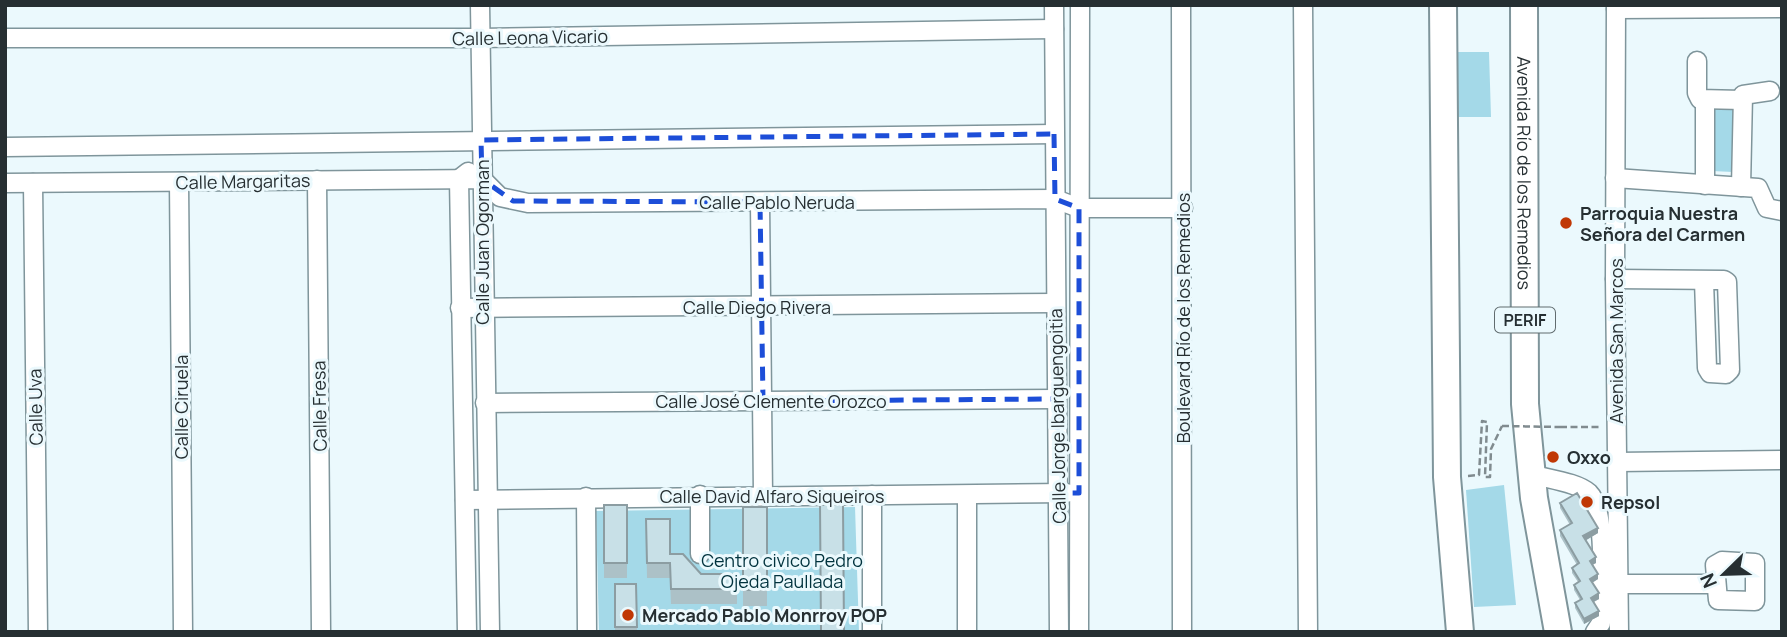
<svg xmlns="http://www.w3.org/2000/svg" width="1787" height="637" viewBox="0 0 1787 637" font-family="Manrope,sans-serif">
  <rect width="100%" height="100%" fill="#ebf9fd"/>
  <!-- green -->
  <g fill="#a4d9e8">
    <polygon points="1455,52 1489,52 1491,117 1457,117"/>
    <polygon points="1733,107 1737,112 1733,172 1712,171 1710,112 1714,108"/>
    <polygon points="1504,485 1516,605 1474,607 1466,490"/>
    <polygon points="855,507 859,632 599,632 596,511"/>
  </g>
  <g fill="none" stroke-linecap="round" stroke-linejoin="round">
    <!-- minor casing -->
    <g stroke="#7f959b" stroke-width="21">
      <g id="minor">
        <polyline points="480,5 490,632"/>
        <polyline points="1054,5 1059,632"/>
        <polyline points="1181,5 1182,632"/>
        <polyline points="1303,5 1308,632"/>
        <polyline points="1616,5 1615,279 1619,632"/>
        <polyline points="1616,9 1782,8"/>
        <polyline points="5,38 480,38 1054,29"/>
        <polyline points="1697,61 1697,93 1700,99 1742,100"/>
        <polyline points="5,147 1054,134"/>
        <polyline points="1615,178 1758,188 1767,208 1782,211"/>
        <polyline points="317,180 321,632"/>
        <polyline points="179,182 183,632"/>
        <polyline points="5,183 482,179 500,197 528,203 1055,199 1079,208 1183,208"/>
        <polyline points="33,183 38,632"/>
        <polyline points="1705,185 1705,100"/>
        <polyline points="1741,187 1743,95 1770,91"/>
        <polyline points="760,202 763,495"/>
        <polyline points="1615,279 1724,280 1727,282 1730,370 1726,374 1710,373 1707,368 1704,281"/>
        <polyline points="460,308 1055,303"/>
        <polyline points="485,403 1057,399"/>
        <polyline points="1617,462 1782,460"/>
        <path d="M1531,474C1547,479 1577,482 1589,493C1608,512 1601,595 1601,623L1595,632"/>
        <polyline points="967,496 967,632"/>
        <polyline points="586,497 587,632"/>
        <polyline points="465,500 1067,493"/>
        <polyline points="700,554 700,495"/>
        <polygon points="1722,561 1755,563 1755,601 1718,600 1715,565"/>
        <polyline points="1619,584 1715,584"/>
        <polyline points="467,632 459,179 468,172"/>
        <polyline points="872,632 872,495"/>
        <polyline points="1079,632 1080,5"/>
      </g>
    </g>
    <!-- highway casing -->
    <g stroke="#7f959b" stroke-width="30">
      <g id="highway">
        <polyline points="1443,5 1447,477 1460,632"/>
        <path id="s1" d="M1524,5L1525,404L1534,498L1558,632"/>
      </g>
    </g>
    <!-- path -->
    <g stroke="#808b8f" stroke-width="2.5" stroke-dasharray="7 3.5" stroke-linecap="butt">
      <polyline points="1560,427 1602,427"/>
      <polyline points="1468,476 1479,475 1482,421 1487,422 1485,477 1490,477 1491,449 1502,426"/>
    </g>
    <!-- minor -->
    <use href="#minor" stroke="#fff" stroke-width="18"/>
    <!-- highway -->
    <use href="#highway" stroke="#fff" stroke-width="26"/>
    <!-- path-bridge -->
    <polyline stroke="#808b8f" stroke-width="2.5" stroke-dasharray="7 3.5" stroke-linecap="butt" points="1502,426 1560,427"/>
  </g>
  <!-- wall -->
  <g fill="#acc1c7">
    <polygon points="1560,503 1598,533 1586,540 1596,563 1592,565 1598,579 1592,583 1599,599 1594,602 1599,616 1584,624 1575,608 1575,603 1580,600 1574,590 1574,585 1578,582 1572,573 1572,568 1577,565 1560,536 1560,530 1570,525 1560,508"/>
    <rect x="604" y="505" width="23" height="73"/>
    <rect x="743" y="507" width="24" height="99"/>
    <polygon points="646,519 670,554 701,574 737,574 737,604 671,604 670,578 647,578"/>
    <polygon points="615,584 636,584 637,632 615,632"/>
  </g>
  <!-- shaded-wall -->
  <g fill="#8c9da2">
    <polygon points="1598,528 1598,533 1583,542 1583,536"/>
    <polygon points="1596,557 1596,563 1590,566 1590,561"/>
    <polygon points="1598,574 1598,579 1590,584 1590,579"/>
    <polygon points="1599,593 1599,599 1591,603 1591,598"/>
    <polygon points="1599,611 1599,616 1584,624 1584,619"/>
  </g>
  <!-- building -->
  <g fill="#c8e0e7" stroke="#8c9da2" stroke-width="2">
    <polygon points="1577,493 1598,528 1583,536 1596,557 1590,561 1598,574 1590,579 1599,593 1591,598 1599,611 1584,619 1575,603 1582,599 1574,585 1580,581 1572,568 1579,563 1560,530 1572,523 1560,503"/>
    <rect x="604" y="505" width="23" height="58"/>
    <polygon points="820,505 843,505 844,632 821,632"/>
    <rect x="743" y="507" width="24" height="83"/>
    <polygon points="646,519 670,519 670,554 683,554 701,574 737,574 737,589 671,589 670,563 647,563"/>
    <polygon points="615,584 636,584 637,627 615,627"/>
  </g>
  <!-- marked area -->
  <path fill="none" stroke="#1d4ed8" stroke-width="5" stroke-dasharray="14 9" stroke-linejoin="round" d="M1054,134L1055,199L1079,208V493H1058L1057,399L763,401L760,202L513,201L482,179L481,140Z"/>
  <!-- markers -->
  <g fill="#c03805" stroke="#ebf9fd" stroke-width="2.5">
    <circle cx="1566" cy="223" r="7"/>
    <circle cx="1553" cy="457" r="7"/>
    <circle cx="1587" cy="502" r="7"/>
    <circle cx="628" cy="615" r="7"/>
  </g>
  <g text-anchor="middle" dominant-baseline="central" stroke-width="6" stroke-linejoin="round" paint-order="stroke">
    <!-- shield labels -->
    <rect fill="#ebf9fd" stroke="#616c6f" stroke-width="2" x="1495" y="307.5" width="60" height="25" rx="5"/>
    <g font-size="16" font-weight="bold" fill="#262f32">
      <text x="1525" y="320">PERIF</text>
    </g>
    <!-- street labels -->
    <g font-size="18" fill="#262f32" stroke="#ebf9fd">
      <text transform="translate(530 37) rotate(-1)">Calle Leona Vicario</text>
      <text stroke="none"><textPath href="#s1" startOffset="168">Avenida Río de los Remedios</textPath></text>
      <text transform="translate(243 181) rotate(-1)">Calle Margaritas</text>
      <text x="777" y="202">Calle Pablo Neruda</text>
      <text transform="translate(482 242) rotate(-90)">Calle Juan Ogorman</text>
      <text x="757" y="307">Calle Diego Rivera</text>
      <text transform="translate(1183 318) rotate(-90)">Boulevard Río de los Remedios</text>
      <text transform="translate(1616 341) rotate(-90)">Avenida San Marcos</text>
      <text x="771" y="401">Calle José Clemente Orozco</text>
      <text transform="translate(319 406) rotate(-91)">Calle Fresa</text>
      <text transform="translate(35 407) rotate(-91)">Calle Uva</text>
      <text transform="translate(181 407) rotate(-90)">Calle Ciruela</text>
      <text transform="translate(1057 416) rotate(-91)">Calle Jorge Ibarguengoitia</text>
      <text x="772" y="496">Calle David Alfaro Siqueiros</text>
    </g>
    <!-- poi labels -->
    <g font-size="18" font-weight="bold" fill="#262f32" stroke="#ebf9fd" text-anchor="start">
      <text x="1580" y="213">Parroquia Nuestra<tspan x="1580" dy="21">Señora del Carmen</tspan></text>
      <text x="1567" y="457">Oxxo</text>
      <text x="1601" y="502">Repsol</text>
      <text x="642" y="615">Mercado Pablo Monrroy POP</text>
    </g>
    <!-- park labels -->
    <g font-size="18" fill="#00323d" stroke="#ebf9fd">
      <text x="782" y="560">Centro civico Pedro<tspan x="782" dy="21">Ojeda Paullada</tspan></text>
    </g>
  </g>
  <!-- border -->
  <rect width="1787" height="637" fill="none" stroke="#262f32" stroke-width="14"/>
  <!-- north arrow -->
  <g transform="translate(1724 574) rotate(247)" stroke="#ebf9fd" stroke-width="5" paint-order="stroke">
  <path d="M0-5L12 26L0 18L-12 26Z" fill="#262f32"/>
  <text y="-10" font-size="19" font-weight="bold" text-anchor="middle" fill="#262f32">N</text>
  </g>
</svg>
